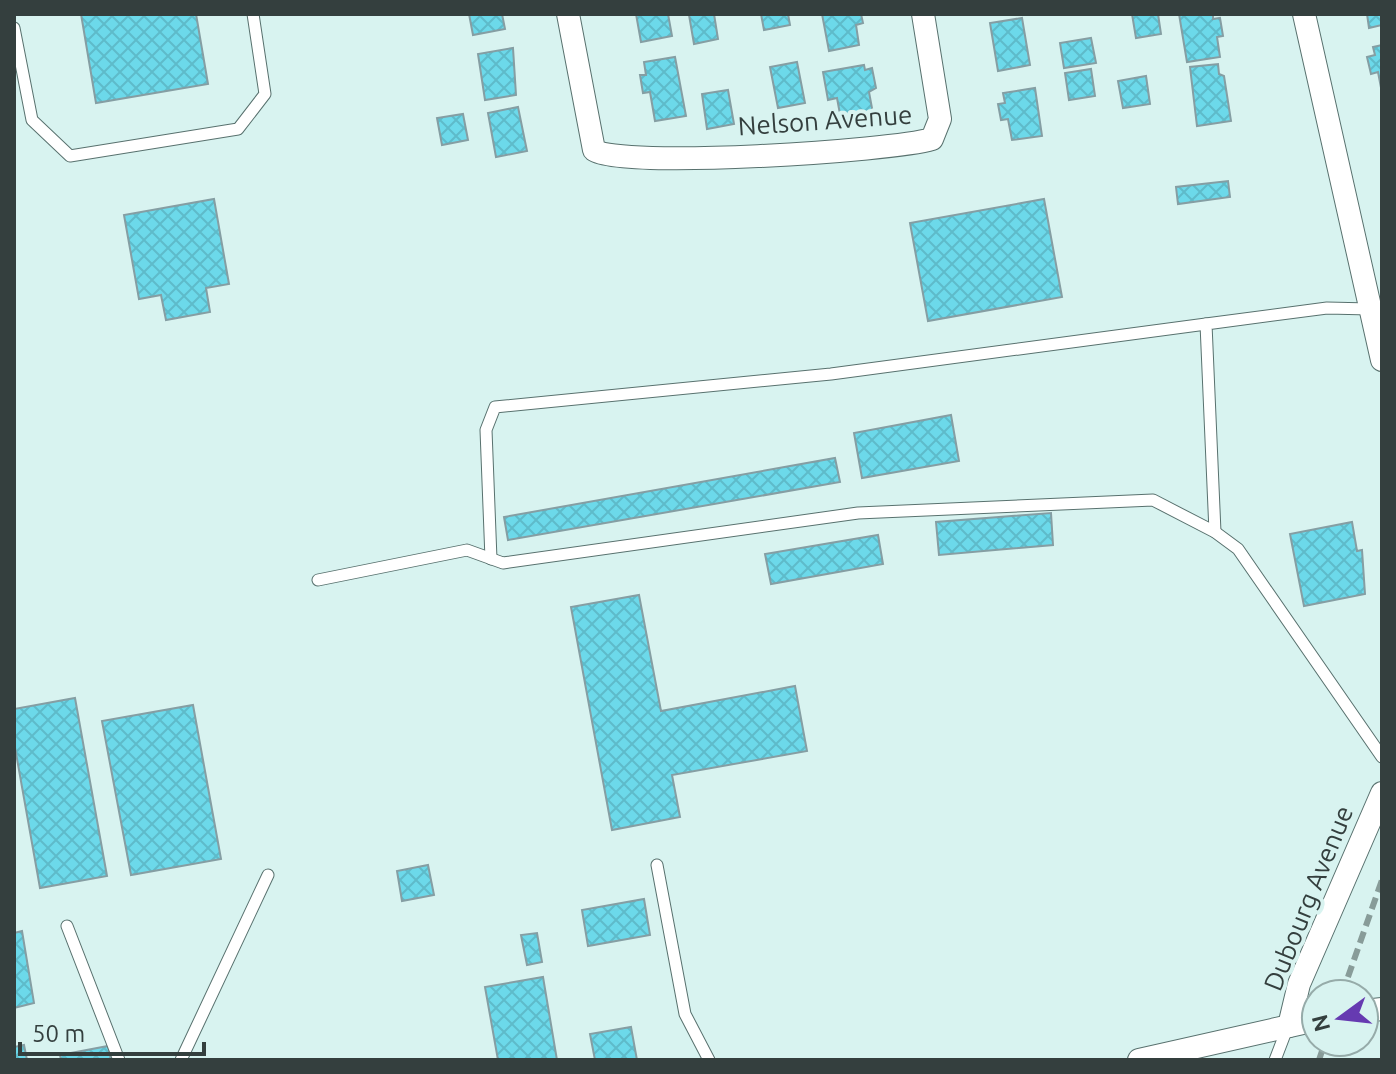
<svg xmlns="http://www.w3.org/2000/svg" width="1396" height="1074" viewBox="0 0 1396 1074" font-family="Ubuntu,sans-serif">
  <defs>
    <pattern id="building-cross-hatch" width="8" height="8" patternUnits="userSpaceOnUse" patternTransform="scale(2)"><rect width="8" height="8" fill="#6cd9ea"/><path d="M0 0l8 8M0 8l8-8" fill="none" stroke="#5ebbca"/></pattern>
  </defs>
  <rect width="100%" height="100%" fill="#d8f3f0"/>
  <!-- building -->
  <g fill="url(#building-cross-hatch)" stroke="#859ea3" stroke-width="2">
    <polygon points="81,14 196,14 208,84 96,103"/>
    <polygon points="469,14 502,14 505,29 473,35"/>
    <polygon points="636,14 668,14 672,36 641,42"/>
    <polygon points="714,14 718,39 694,44 689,15"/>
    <polygon points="761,14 788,14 790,25 764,30"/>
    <polygon points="822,14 861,14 863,23 856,25 859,45 829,51"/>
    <polygon points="1132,14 1158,14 1161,34 1136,38"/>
    <polygon points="1179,14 1213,14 1213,19 1220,18 1223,36 1217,37 1220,57 1187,62"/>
    <polygon points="1367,14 1382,14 1382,25 1369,28"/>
    <polygon points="1022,18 1030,65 998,71 990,23"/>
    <polygon points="1091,38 1096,63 1064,68 1060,43"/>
    <polygon points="1382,45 1382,93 1378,72 1371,74 1367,57 1375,55 1373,47"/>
    <polygon points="513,48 516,95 485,100 478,54"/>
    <polygon points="675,57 686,116 655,121 650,92 643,93 640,75 646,75 644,62"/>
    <polygon points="797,62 805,103 778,108 770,67"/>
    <polygon points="1218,64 1219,74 1224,76 1231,121 1197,126 1190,67"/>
    <polygon points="864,65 865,70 872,68 876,88 869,92 874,119 842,125 837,98 828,100 823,72"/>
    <polygon points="1091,69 1095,96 1069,100 1065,73"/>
    <polygon points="1146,76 1150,104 1123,108 1118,81"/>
    <polygon points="1035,88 1042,136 1012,140 1008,119 1001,120 998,104 1005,103 1003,93"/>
    <polygon points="728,90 734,124 707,129 702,94"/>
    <polygon points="518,107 527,151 496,157 488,113"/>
    <polygon points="463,114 468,140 442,145 437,118"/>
    <polygon points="1228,181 1230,197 1178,204 1176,187"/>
    <polygon points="214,199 229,284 206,288 210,312 166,320 161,295 139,299 124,215"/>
    <polygon points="1044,199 1062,297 928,321 910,223"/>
    <polygon points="951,415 959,461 862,478 854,433"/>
    <polygon points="835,458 840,482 508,540 504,517"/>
    <polygon points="1051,513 1053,545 939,555 936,522"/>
    <polygon points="1352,522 1357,551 1362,550 1365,594 1304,606 1290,534"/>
    <polygon points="878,535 883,564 771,584 765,554"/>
    <polygon points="639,595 661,711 795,686 807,751 672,775 680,817 612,830 571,607"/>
    <polygon points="75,698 107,876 40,888 14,742 14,709"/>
    <polygon points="193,705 221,859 131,875 102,721"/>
    <polygon points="428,865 434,895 402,901 397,871"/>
    <polygon points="644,899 650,935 588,946 582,910"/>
    <polygon points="22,931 34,1003 14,1008 14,933"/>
    <polygon points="537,933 542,962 527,965 521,935"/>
    <polygon points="543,977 557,1060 498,1060 485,987"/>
    <polygon points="631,1027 637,1060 595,1060 590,1034"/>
    <polygon points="24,1045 27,1060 14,1060 14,1047"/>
    <polygon points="108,1046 111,1060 61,1060 60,1055"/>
  </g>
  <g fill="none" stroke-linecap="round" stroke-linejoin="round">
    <!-- lane casing -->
    <g stroke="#58716e" stroke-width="13">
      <g id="lane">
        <polyline points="14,28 32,120 70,156 238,129 265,94 253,14"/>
        <polyline points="1215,532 1206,324 1327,308 1370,309"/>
        <polyline points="491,559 486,430 495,407 831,374 1206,324"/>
        <polyline points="318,580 467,550 503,563 858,513 1153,500 1215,532 1238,549 1382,757"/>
        <polyline points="657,865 685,1014 709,1060"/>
        <polyline points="67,926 119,1060"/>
        <polyline points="181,1060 268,875"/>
        <polyline points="1275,1060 1288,1026"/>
      </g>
    </g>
    <!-- street casing -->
    <g stroke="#58716e" stroke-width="24">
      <g id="street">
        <path d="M568,14L594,150C619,169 893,151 932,139L940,119L923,14"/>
        <polyline points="1304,14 1382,360"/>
        <polyline points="1364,1011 1382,1009"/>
        <polyline points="1289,1026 1299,984 1382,793"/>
        <polyline points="1139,1060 1316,1020"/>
      </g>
    </g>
    <!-- lane -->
    <use href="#lane" stroke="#fff" stroke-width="11"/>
    <!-- street -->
    <use href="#street" stroke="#fff" stroke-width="22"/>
    <!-- rail -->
    <g stroke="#889c99" stroke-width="6" stroke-dasharray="12 6" stroke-linecap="butt">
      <polyline points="1342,994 1382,880"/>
      <polyline points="1319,1060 1325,1042"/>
    </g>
  </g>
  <g text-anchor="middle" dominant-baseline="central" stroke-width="8" stroke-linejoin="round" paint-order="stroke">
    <!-- street labels -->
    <g font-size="26" fill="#343f3e" stroke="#d8f3f0">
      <text transform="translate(825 120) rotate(-4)">Nelson Avenue</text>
      <text transform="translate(1308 898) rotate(-68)">Dubourg Avenue</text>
    </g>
  </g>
  <!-- border -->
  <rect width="1396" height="1074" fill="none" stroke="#343f3e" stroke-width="32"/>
  <!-- north arrow -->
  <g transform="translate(1340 1018) rotate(255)"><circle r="38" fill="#d8f3f0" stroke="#96aba9" stroke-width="2"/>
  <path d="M0-6L14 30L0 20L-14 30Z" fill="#663ab1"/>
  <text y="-12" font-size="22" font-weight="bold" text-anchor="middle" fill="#343f3e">N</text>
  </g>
  <!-- scale -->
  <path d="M20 1042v12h184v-12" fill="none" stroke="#343f3e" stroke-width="4"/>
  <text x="32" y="1042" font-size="24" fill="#343f3e" stroke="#d8f3f0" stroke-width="6" paint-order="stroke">50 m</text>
</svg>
